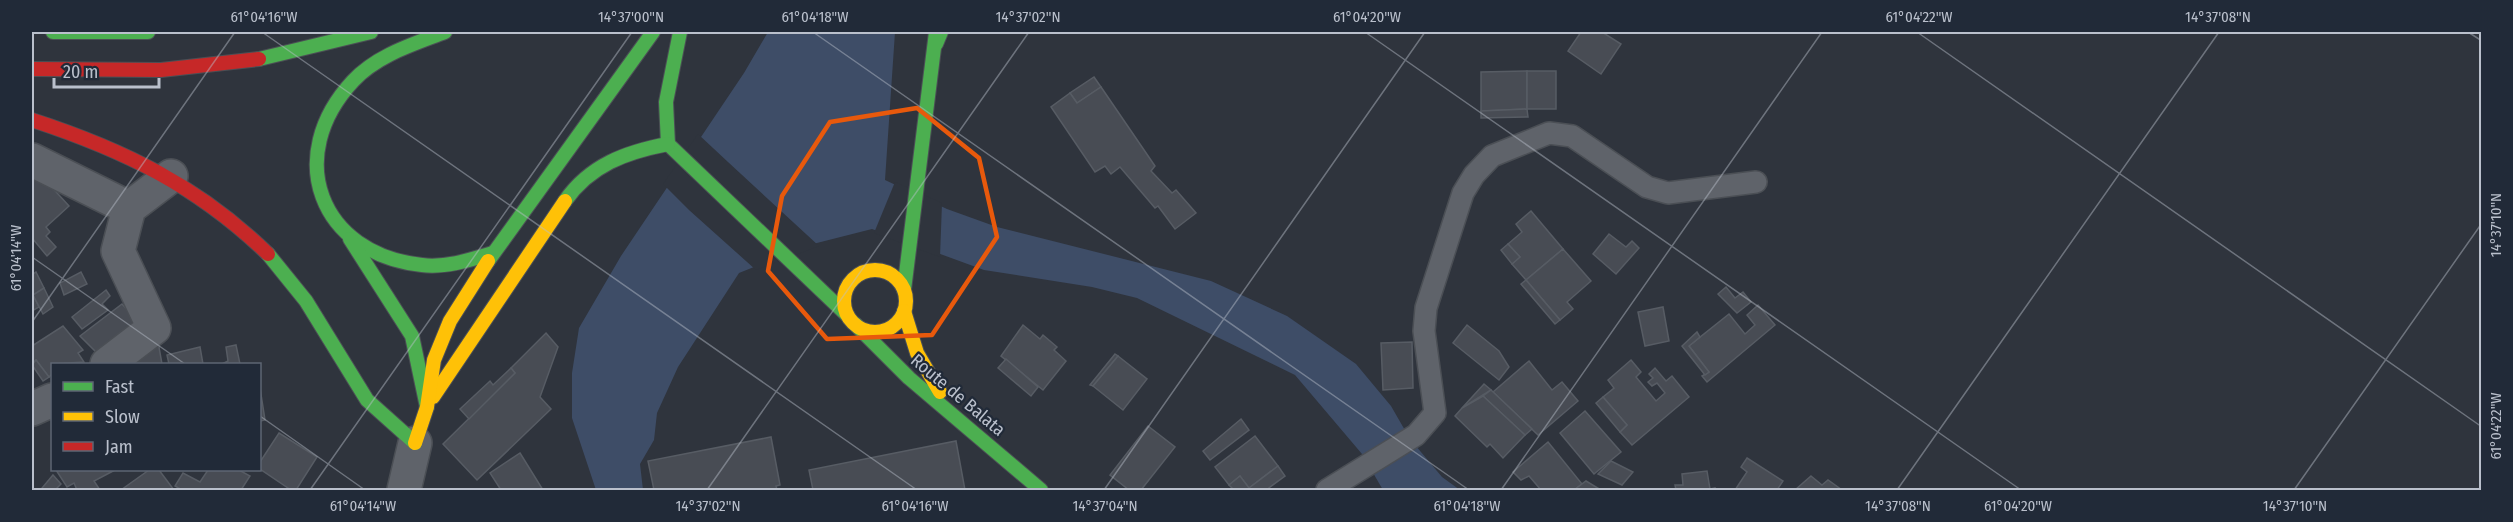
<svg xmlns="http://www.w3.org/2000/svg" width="2513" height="522" viewBox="0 0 2513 522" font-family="'Fira Sans Condensed',sans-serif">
  <rect width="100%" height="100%" fill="#2f343d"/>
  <!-- water -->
  <polygon fill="#3e4d67" points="768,32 895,32 885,180 947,209 997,227 1211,281 1287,316 1356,364 1391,406 1410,439 1442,477 1460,490 1383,490 1362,454 1295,375 1137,298 1092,287 984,270 872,229 809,245 739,273 678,367 657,413 654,440 640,464 643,490 596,490 572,418 572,373 579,328 621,256 744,73"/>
  <!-- pier -->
  <g fill="#2f343d">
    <polygon points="698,134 728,162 819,246 756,270 689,210 663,184"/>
    <polygon points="895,182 942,203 940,257 874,233"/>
  </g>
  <!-- building -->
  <g fill="#484c54" stroke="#575c64" stroke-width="1.5">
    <polygon points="1581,32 1602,32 1621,44 1601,74 1568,51"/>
    <polygon points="1527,71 1527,109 1481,111 1481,72"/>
    <rect x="1527" y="71" width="29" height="38"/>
    <polygon points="1094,77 1101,87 1077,103 1070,93"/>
    <polygon points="1101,87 1155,166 1151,171 1172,193 1176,190 1196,213 1175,229 1158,206 1155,208 1120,167 1111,174 1105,166 1095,172 1051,107 1070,93 1077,103"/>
    <polygon points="1527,109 1528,117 1481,118 1481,111"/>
    <polygon points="36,170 69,206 46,227 50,232 46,236 56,247 47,256 32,238 32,174"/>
    <polygon points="1531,211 1563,249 1526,280 1512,264 1520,257 1508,244 1522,232 1516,224"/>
    <polygon points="1609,234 1626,247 1632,241 1639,248 1616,274 1593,254"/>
    <polygon points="1508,244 1520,257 1512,264 1501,250"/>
    <polygon points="1563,249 1591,281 1567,302 1573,309 1560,320 1526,280"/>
    <polygon points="36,272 44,288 33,295 39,307 32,311 32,275"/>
    <polygon points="81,272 87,284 64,295 60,283"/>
    <polygon points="1526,280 1560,320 1555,324 1521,284"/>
    <polygon points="1726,287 1735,298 1743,292 1751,302 1737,313 1718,294"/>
    <polygon points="44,288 53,307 43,314 33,295"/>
    <polygon points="106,290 110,296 102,304 108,310 82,329 72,317"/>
    <polygon points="122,304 142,326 102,358 80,336"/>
    <polygon points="1758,305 1775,325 1707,382 1702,376 1709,372 1689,346 1729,314 1745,334 1755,325 1747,315"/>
    <polygon points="1663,307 1669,341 1645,346 1638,312"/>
    <polygon points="1023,325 1040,339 1043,335 1057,347 1054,350 1066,361 1043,390 1001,356"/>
    <polygon points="1467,325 1499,351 1509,367 1499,380 1453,343"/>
    <polygon points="63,326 83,350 78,353 84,362 52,364 52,374 49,377 36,360 32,364 32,346"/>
    <polygon points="1697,332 1700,337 1689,346 1709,372 1705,375 1682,346"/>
    <polygon points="546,333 558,347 540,397 551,409 477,480 443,444 515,373 511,368"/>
    <polygon points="157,336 162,364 128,364"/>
    <polygon points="1412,342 1413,388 1383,390 1381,343"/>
    <polygon points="236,345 240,364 222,364 228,361 226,347"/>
    <polygon points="200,347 203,364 169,364 167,355"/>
    <polygon points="1115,354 1118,356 1093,386 1090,385"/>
    <polygon points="1118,356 1147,379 1123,410 1093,386"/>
    <polygon points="1006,359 1038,387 1031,396 998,368"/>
    <polygon points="36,360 49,377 43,381 32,365"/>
    <polygon points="1631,360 1641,372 1636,377 1656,401 1665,393 1657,383 1652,386 1648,382 1653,378 1649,374 1655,368 1666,381 1672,376 1689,397 1632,445 1620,432 1627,425 1603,397 1614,388 1608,380"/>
    <polygon points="1529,361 1552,390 1562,382 1578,401 1538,435 1493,392"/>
    <polygon points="511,368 515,373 469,419 460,409 490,381 493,385"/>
    <polygon points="1484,384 1491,390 1462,408"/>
    <polygon points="260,388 265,420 260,421"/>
    <polygon points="1491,390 1532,429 1525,435 1483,396"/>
    <polygon points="1483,396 1525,435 1503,458 1490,444 1487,447 1455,416 1462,408"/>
    <polygon points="1603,397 1627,425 1620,432 1596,403"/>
    <polygon points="1585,411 1621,452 1594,474 1560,433"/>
    <polygon points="1241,419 1249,430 1210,460 1203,451"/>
    <polygon points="1148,426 1175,447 1141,490 1129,490 1110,475"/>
    <polygon points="279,433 317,457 296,490 291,490 260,469 260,462"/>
    <polygon points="1255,436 1278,466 1249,488 1240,476 1229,485 1215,467"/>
    <polygon points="771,437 780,485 776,486 777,490 654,490 648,461"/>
    <polygon points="956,441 965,490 813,490 809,470"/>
    <polygon points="1548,442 1582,484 1574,490 1541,490 1529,476 1521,480 1513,472"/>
    <polygon points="520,453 543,490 501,490 490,473"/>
    <polygon points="1747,458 1783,481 1777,490 1735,490 1747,472 1741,467"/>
    <polygon points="1611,461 1633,472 1622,485 1598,474"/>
    <polygon points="1278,466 1285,476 1266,490 1234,490 1229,485 1240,476 1249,488"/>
    <polygon points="56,470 115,470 94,481 100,490 77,490 74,483 67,487"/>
    <polygon points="149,470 159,470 174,490 121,490"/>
    <polygon points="208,470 239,470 250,476 241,490 182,490 175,486 183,473 200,482"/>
    <polygon points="1707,471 1710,489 1715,488 1715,490 1676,490 1675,485 1683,485 1682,474"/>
    <polygon points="53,475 61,484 55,490 45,490 42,488"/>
    <polygon points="1811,476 1822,485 1828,480 1842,490 1795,490"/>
    <polygon points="1586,481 1601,490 1574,490"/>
  </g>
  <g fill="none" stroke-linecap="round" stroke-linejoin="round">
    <!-- lane casing -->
    <g stroke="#4b4f55" stroke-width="24">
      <polyline id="lane" points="1327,490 1416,435 1435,413 1424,331 1426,308 1463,193 1474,175 1492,156 1549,133 1572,136 1647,187 1668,193 1756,182"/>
    </g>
    <!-- street casing -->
    <g stroke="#4b4f55" stroke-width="36">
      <g id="street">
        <polyline points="32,160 129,208"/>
        <polyline points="107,364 154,328 118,251 129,208 171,176"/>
        <polyline points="32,409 52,400"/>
        <polyline points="404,490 415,443"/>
      </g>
    </g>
    <!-- fast casing -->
    <g stroke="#4b4f55" stroke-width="16">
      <g id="fast">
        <polyline points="53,32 148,32"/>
        <path d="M445,32C414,44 377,55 353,81C283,156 319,254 422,265C445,268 470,260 493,253"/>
        <polyline points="936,44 941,32"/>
        <polyline points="259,59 371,32"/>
        <polyline points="668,144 847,315"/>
        <polyline points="668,144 666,102 680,32"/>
        <path d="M565,201C590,165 626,152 668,144"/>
        <polyline points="350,239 412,336 427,407"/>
        <polyline points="268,254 306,301 367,400 415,443"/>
        <polyline points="488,261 653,32"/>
        <polyline points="904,290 936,32"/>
        <polyline points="855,324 909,378 1041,490"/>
      </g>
    </g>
    <!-- slow casing -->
    <g stroke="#4b4f55" stroke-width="16">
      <g id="slow">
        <circle cx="875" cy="301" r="31"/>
        <polyline points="904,311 917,353 940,392"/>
        <polyline points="433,397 565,201"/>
        <polyline points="415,443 427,407 434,360 450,321 488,261"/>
      </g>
    </g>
    <!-- jam casing -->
    <g stroke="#4b4f55" stroke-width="16">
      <g id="jam">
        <polyline points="32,69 161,70 259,59"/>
        <path d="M32,120C124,150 198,186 268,254"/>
      </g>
    </g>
    <!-- lane -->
    <use href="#lane" stroke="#5f636a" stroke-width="21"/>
    <!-- street -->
    <use href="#street" stroke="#5f636a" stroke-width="33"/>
    <!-- fast -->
    <use href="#fast" stroke="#4caf50" stroke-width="14"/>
    <!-- slow -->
    <use href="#slow" stroke="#ffc107" stroke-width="14"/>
    <!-- jam -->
    <use href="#jam" stroke="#c62828" stroke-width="14"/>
  </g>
  <!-- marked area -->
  <path fill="none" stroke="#e8590c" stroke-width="4.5" stroke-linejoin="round" d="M917,108L979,158L997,237L932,335L827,339L768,271L782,196L830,122Z"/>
  <!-- ticks -->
  <path fill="none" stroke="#bac0cc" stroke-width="1.5" stroke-opacity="0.45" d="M262,32L917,490M813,32L1469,490M1365,32L2021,490M1917,32L2482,427M2468,32L2482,41M32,257L185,364M32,322L235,32M260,416L365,490M310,490L632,32M707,490L1029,32M1104,490L1425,32M1501,490L1822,32M1897,490L2219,32M2294,490L2482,223"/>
  <g text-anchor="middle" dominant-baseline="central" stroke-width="4.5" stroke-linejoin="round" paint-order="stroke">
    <!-- street labels -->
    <g font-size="18" fill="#bac0cc" stroke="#212a38">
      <text transform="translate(958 395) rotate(40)">Route de Balata</text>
    </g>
  </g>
  <!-- border -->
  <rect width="2513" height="522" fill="none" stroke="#212a38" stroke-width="66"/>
  <!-- legend -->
  <rect x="51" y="363" width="210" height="108" fill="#212a38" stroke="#5e6673" stroke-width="1.5"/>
  <rect x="63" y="382" width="30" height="9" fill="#4caf50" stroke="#5e6673" stroke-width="1.5"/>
  <text x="105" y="393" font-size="18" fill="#bac0cc">Fast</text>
  <rect x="63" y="412" width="30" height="9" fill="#ffc107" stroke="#5e6673" stroke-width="1.5"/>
  <text x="105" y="423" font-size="18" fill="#bac0cc">Slow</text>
  <rect x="63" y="442" width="30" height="9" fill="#c62828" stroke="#5e6673" stroke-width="1.5"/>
  <text x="105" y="453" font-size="18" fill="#bac0cc">Jam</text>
  <!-- scale -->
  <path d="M54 78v9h105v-9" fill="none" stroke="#bac0cc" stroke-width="3"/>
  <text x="63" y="78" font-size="18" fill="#bac0cc" stroke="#212a38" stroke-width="4.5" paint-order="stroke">20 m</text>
  <rect x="33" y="33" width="2447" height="456" fill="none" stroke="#bac0cc" stroke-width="2"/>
  <g font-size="15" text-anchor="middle" fill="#bac0cc">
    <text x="264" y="22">61°04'16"W</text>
    <text x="631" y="22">14°37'00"N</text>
    <text x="815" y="22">61°04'18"W</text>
    <text x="1028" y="22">14°37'02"N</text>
    <text x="1367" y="22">61°04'20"W</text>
    <text x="1919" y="22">61°04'22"W</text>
    <text x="2218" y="22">14°37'08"N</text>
    <text transform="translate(2496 225) rotate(-90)" y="5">14°37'10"N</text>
    <text transform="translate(16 258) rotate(-90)" y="5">61°04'14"W</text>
    <text transform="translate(2496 426) rotate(-90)" y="5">61°04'22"W</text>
    <text x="363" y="511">61°04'14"W</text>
    <text x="708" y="511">14°37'02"N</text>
    <text x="915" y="511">61°04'16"W</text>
    <text x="1105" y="511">14°37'04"N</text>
    <text x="1467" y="511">61°04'18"W</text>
    <text x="1898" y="511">14°37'08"N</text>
    <text x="2018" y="511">61°04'20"W</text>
    <text x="2295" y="511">14°37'10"N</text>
  </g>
</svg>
